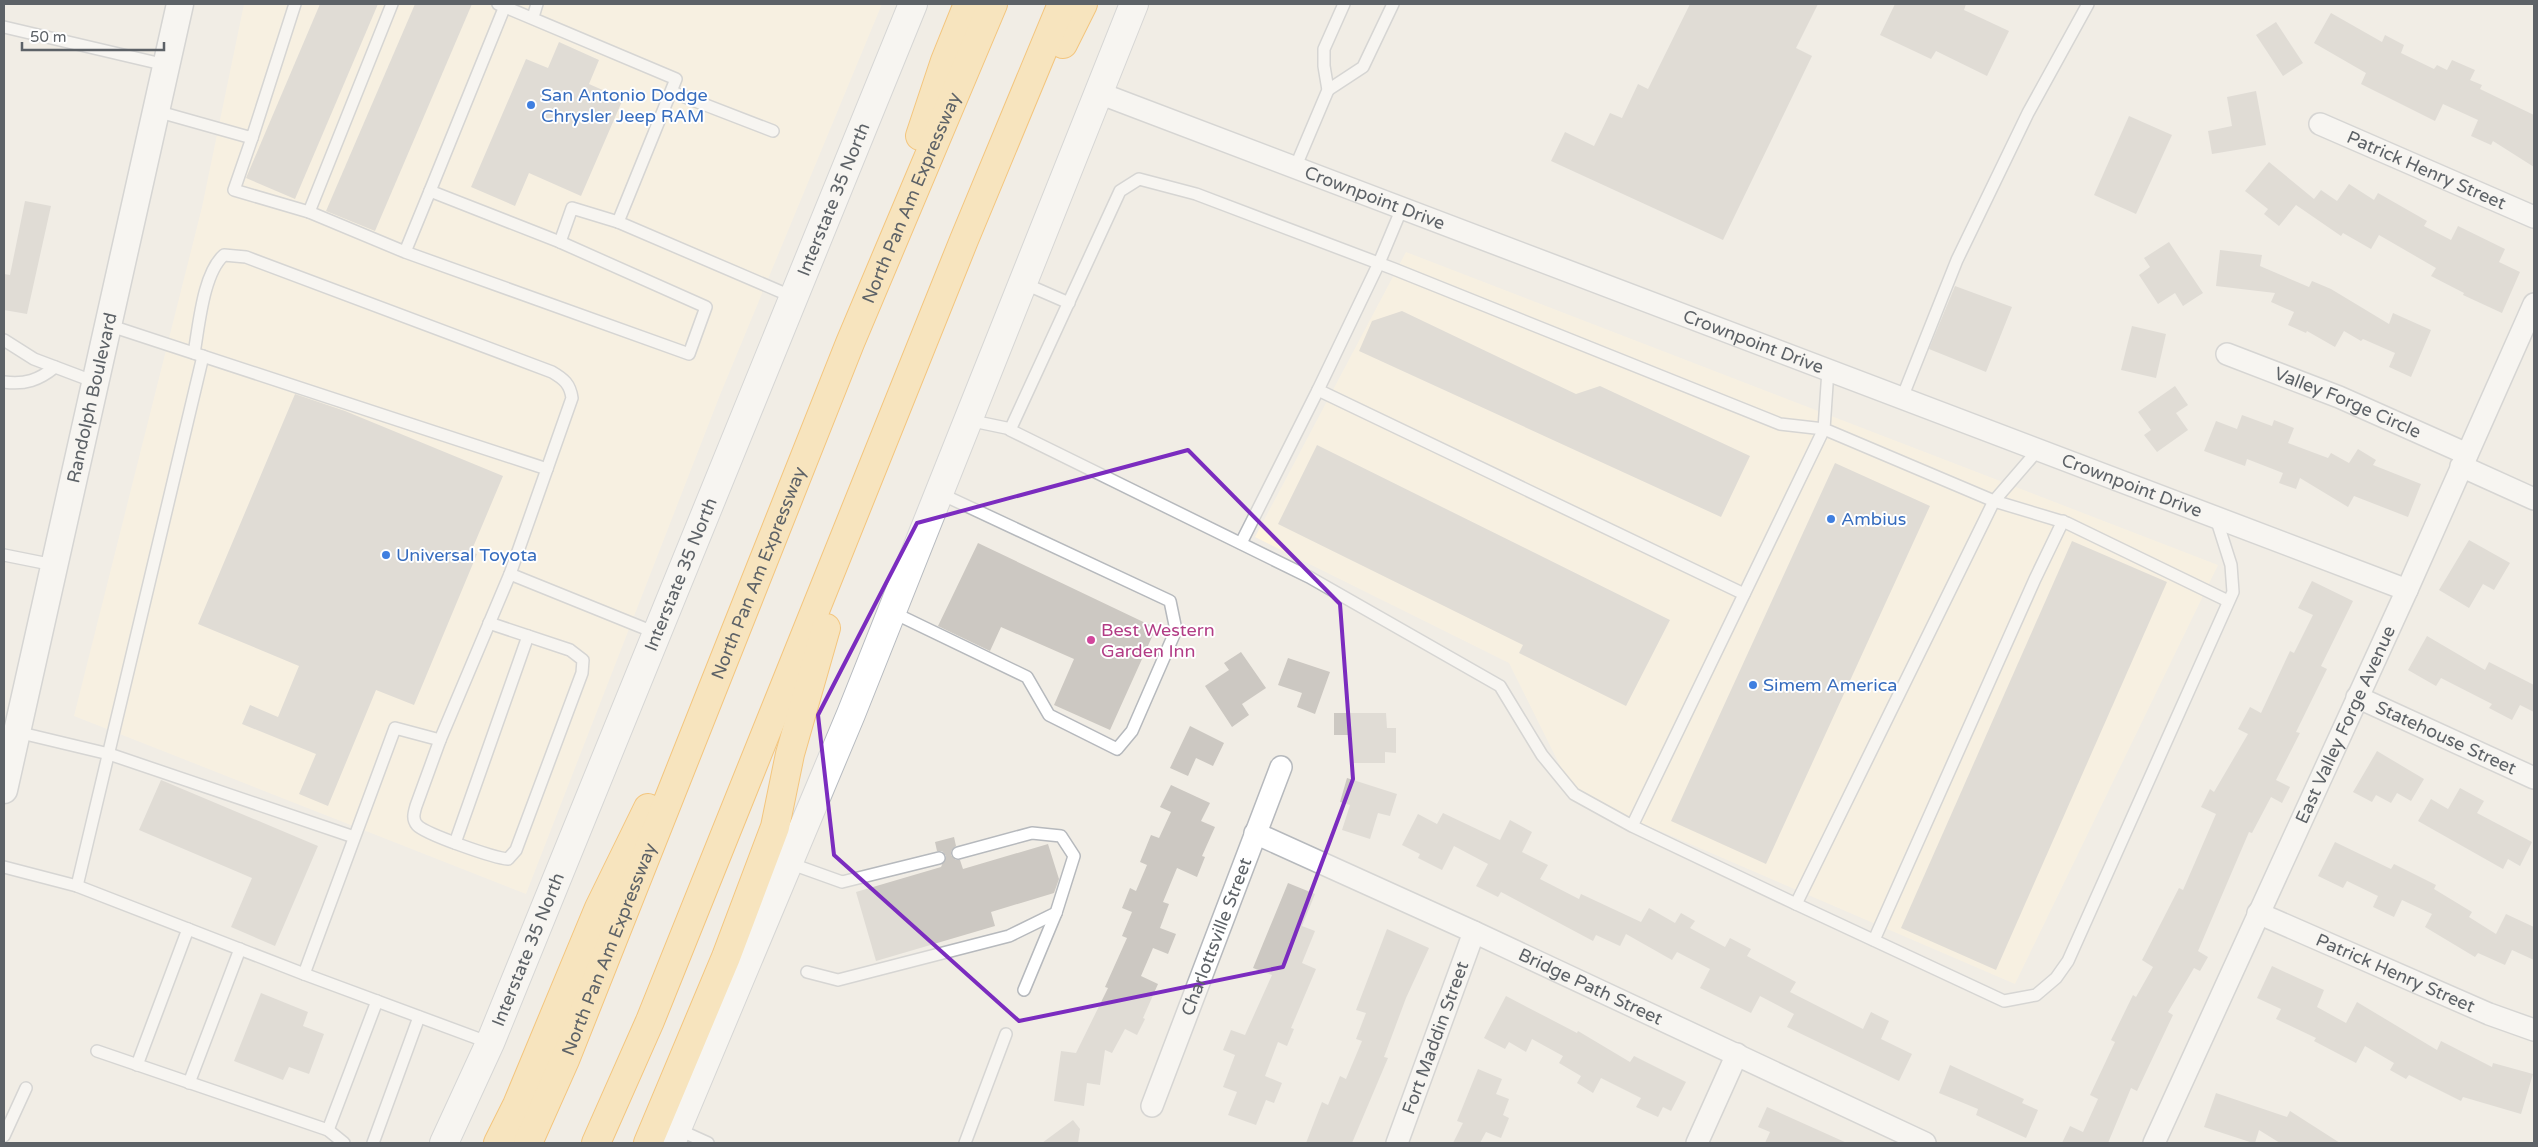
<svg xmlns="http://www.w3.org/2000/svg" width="2538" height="1147" viewBox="0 0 2538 1147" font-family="'Varela Round',sans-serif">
  <rect width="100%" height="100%" fill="#f1ede5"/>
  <!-- commercial -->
  <g fill="#fff4dc">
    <polygon points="244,4 882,4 720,395 526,894 74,716 202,207"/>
    <polygon points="1406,252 2218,565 2015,984 1574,794 1509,663 1255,537"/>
  </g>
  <!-- building -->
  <g fill="#ccc8c2">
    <polygon points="320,4 378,4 295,199 246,178"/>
    <polygon points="415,4 472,4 375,231 326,211"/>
    <polygon points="1690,4 1818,4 1796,48 1812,56 1723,240 1551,161 1565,132 1594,146 1610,113 1622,118 1638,84 1648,89"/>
    <polygon points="1895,4 1966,4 1964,10 2009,31 1987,76 1936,51 1931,59 1880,35"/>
    <polygon points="2331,13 2382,42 2385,35 2404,45 2401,53 2434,69 2437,65 2447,70 2452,60 2475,70 2470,80 2482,85 2480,89 2534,115 2534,167 2493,141 2491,145 2471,136 2478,120 2443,104 2435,121 2361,84 2366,73 2314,43"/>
    <polygon points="2276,22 2303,63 2283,76 2256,35"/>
    <polygon points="559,42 599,60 589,84 623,99 581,196 529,173 515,206 471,187 526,59 548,68"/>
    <polygon points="2256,91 2266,145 2212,154 2208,131 2232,126 2227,97"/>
    <polygon points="2129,116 2172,135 2136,214 2094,195"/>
    <polygon points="2269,162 2314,199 2321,190 2337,201 2349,184 2374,200 2378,193 2427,221 2424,226 2451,240 2458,226 2505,249 2499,262 2520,272 2502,313 2463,295 2464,293 2431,276 2436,268 2379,235 2371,249 2343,233 2341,236 2296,205 2279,226 2264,214 2268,209 2245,191"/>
    <polygon points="25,201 51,206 27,314 4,310 4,274 10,275"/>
    <polygon points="2169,242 2203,293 2183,306 2175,293 2158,304 2139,275 2150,267 2144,258"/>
    <polygon points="2220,250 2262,255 2260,266 2309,287 2312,281 2331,289 2389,324 2393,313 2431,330 2411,377 2389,367 2395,353 2363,339 2361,341 2344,331 2335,347 2307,331 2306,333 2288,325 2294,312 2271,302 2275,293 2216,286"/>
    <polygon points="1955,286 2012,307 1986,372 1929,349"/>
    <polygon points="1402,311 1576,394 1600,386 1750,456 1721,517 1359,351 1372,321"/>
    <polygon points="2132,326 2166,334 2156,378 2121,370"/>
    <polygon points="2175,386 2188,405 2176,413 2188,430 2157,452 2144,435 2151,430 2138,412"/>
    <polygon points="295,394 345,411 503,476 471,552 477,554 414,705 376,690 328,806 299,794 316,754 242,724 250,705 278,717 299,666 198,624"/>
    <polygon points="2242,415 2272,426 2274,420 2294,428 2288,443 2328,458 2331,453 2349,463 2358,449 2376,460 2373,465 2421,484 2408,517 2354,496 2348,507 2300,478 2296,489 2279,483 2283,473 2247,459 2245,466 2204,451 2216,421 2237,429"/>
    <polygon points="1317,445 1670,620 1626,706 1519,653 1523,645 1278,524"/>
    <polygon points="1835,463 1930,506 1766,864 1671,821"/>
    <polygon points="2469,540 2510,563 2494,590 2483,584 2469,608 2439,590"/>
    <polygon points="2072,541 2167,582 1996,970 1901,928"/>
    <polygon points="978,543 1156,628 1110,730 1054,705 1074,659 1001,627 990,651 938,626"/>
    <polygon points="2312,581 2353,601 2321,666 2327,669 2296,732 2300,733 2276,780 2290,787 2282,803 2271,797 2252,833 2249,832 2198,951 2208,957 2200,971 2194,968 2168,1012 2173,1015 2137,1091 2131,1088 2108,1143 2062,1143 2070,1126 2083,1132 2098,1099 2090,1095 2115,1042 2111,1040 2133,995 2136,997 2153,967 2142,960 2179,888 2183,890 2216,814 2201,807 2210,789 2214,792 2248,734 2238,729 2250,707 2261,713 2290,651 2294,653 2313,615 2298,608"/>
    <polygon points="2427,636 2485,670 2489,662 2534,685 2534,712 2520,705 2512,720 2489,708 2492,704 2441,678 2436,686 2408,670"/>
    <polygon points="1241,652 1266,688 1242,704 1249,715 1232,727 1205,686 1229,670 1224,663"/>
    <polygon points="1288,658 1330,672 1315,714 1297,707 1302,693 1278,685"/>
    <polygon points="1334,713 1386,713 1387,728 1396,728 1396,753 1385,752 1385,763 1351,763 1352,735 1334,735"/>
    <polygon points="1190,726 1224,743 1213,766 1196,758 1188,776 1170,768"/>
    <polygon points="2377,751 2424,779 2411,801 2397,793 2391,803 2376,795 2372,802 2353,792"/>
    <polygon points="1347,778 1397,794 1390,816 1378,813 1370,839 1342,830 1350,805 1340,802"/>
    <polygon points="161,780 318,846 275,946 231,927 252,878 139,830"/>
    <polygon points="1171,785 1210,803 1201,821 1215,827 1202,856 1205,857 1197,877 1177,868 1163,902 1169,904 1160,928 1176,934 1168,954 1153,948 1141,976 1158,984 1143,1018 1145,1019 1137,1035 1125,1029 1112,1053 1105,1050 1100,1085 1087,1083 1084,1106 1054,1101 1061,1051 1076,1053 1108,988 1105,987 1127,938 1122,936 1132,912 1122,908 1130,888 1136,891 1147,865 1140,862 1151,835 1159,838 1171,812 1160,807"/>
    <polygon points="2460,788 2484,801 2477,813 2532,842 2520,866 2508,859 2503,869 2418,821 2431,799 2448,809"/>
    <polygon points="1443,813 1500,840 1510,820 1532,832 1522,852 1548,865 1540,879 1579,899 1581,894 1641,922 1649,908 1675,923 1681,913 1695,921 1690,928 1725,947 1730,938 1751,949 1747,956 1796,982 1790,992 1863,1029 1871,1012 1889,1021 1881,1039 1912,1054 1899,1081 1787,1027 1794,1014 1760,996 1751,1013 1700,988 1710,969 1677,952 1672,960 1626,934 1620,946 1596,935 1593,941 1501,892 1498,897 1476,886 1488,864 1454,846 1442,870 1418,858 1420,854 1402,845 1418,814 1437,824"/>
    <polygon points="954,837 956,846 951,851 951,855 956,860 960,860 963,869 1048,844 1059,879 1054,893 991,912 995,926 876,961 856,892 941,867 946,856 942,851 937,851 935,842"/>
    <polygon points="2335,842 2391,869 2394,864 2436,885 2434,889 2472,912 2469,917 2496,934 2506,914 2534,927 2534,960 2512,950 2505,965 2478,953 2475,957 2425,927 2432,914 2402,900 2394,917 2373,907 2378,896 2347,881 2343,888 2318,876"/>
    <polygon points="1288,883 1315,894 1302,926 1315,931 1302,963 1316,969 1291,1028 1294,1029 1287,1046 1278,1042 1265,1076 1282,1083 1274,1103 1266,1100 1256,1125 1228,1115 1237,1092 1223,1087 1235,1055 1223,1050 1231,1030 1245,1035 1272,975 1253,968"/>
    <polygon points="1387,929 1429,948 1406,998 1384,1057 1388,1058 1352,1143 1306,1143 1322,1102 1328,1105 1340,1076 1346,1079 1362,1041 1356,1039 1366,1013 1356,1010"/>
    <polygon points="2272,966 2324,990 2317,1007 2346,1023 2357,1002 2437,1050 2441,1041 2492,1067 2493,1063 2533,1074 2521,1114 2463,1097 2461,1101 2409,1075 2406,1079 2390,1070 2394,1063 2365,1046 2356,1063 2314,1041 2316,1038 2276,1019 2281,1009 2257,998"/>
    <polygon points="261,993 308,1012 303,1026 324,1034 309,1074 289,1067 283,1080 234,1061"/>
    <polygon points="1506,996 1577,1033 1578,1031 1630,1062 1634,1056 1686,1082 1671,1111 1663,1107 1658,1117 1636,1107 1641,1098 1601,1078 1593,1093 1577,1083 1581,1076 1559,1063 1563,1056 1532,1039 1526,1052 1509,1042 1505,1049 1484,1038"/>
    <polygon points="1950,1065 2024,1099 2022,1103 2038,1110 2026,1138 1976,1115 1978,1109 1939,1093"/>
    <polygon points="1478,1069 1502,1079 1496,1094 1509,1099 1503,1115 1509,1118 1501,1138 1486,1132 1480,1143 1453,1143 1463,1123 1457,1121"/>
    <polygon points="2216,1093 2287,1117 2290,1111 2340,1143 2280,1143 2259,1130 2255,1143 2253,1143 2204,1127"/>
    <polygon points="1767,1107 1847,1143 1765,1143 1770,1132 1758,1127"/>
    <polygon points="1073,1120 1080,1129 1078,1143 1042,1143"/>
  </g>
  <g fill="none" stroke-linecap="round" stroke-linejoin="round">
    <!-- service casing -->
    <g stroke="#b6b9bd" stroke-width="14">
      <g id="service">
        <polyline points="498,4 676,79 618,222 793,297"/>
        <polyline points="533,17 537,4"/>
        <polyline points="4,27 166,65"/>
        <polyline points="1328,90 1363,67 1393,4"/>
        <polyline points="672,92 773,131"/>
        <polyline points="156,111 252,138 295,4"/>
        <polyline points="252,138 234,190 309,212 405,252 430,191 560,242 706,307 689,354 405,252"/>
        <polyline points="1295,168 1328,90 1324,66 1324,49 1344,4"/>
        <polyline points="430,191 505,6"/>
        <polyline points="1402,208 1379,263 1318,390 1744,594"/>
        <polyline points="309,212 392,4"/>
        <polyline points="560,242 572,208 618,222"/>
        <polyline points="1023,283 1069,303"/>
        <polyline points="108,325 547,469 510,574 656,633"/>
        <polyline points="4,340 34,359 95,382"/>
        <path d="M194,353C199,326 203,273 224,255L246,257L552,372C564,379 570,384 572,398L547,469"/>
        <polyline points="1828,370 1824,429 1994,501 2038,450"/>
        <path d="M4,382C25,385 39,380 55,367"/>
        <polyline points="1902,398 1957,260 2028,113 2088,4"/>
        <polyline points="968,420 1011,429"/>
        <polyline points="1241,543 1318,390"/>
        <polyline points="4,555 54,565"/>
        <polyline points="892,612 1027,677 1049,715 1117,749 1132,731 1176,630 1170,601 939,493"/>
        <polyline points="17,732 109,754 354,837"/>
        <path d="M440,740L416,806C414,813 412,819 417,825C425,834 494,858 508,859L516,850L582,673L583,660L570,650L489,623"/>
        <polyline points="1632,826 1574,794 1542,755 1500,686 1309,577 1010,430 1120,191 1139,179 1196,194 1394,269 1780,424 1824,429 1632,826 1796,904 1994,501 2067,523 2228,601"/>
        <polyline points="455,843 528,636"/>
        <polyline points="958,853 1032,833 1061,836 1074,856 1056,913 1024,990"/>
        <polyline points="789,863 842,882 939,858"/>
        <polyline points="4,867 77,886 304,974"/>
        <polyline points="77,886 203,356"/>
        <polyline points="1796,904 2004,1001 2036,995 2056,978 2068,961 2233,592 2231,565 2216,518"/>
        <polyline points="1874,940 2035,579 2063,521"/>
        <polyline points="807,972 838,980 1009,936 1056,913"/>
        <polyline points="490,1043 304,974 395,728 440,740 510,574"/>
        <polyline points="97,1051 328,1130 344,1143"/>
        <polyline points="137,1065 188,929"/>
        <polyline points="189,1083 240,949"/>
        <polyline points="677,1129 708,1143"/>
        <polyline points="328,1130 377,1001"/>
        <polyline points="4,1136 26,1088"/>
        <polyline points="373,1143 419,1017"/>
        <polyline points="965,1143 1006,1034"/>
      </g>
    </g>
    <!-- minor casing -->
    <g stroke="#b6b9bd" stroke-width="24">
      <g id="minor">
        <path id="s1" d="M1099,93L2407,590"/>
        <path id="s2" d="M2320,124L2534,217"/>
        <path id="s3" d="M2227,354L2339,397L2467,454"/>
        <polyline points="2461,466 2534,499"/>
        <path id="s4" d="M2357,697L2534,778"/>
        <path id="s5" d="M1255,833L1474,932L1925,1143"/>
        <path id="s6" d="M2258,913L2489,1014L2534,1030"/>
        <path id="s7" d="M1152,1106L1281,767"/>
        <path id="s8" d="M1397,1143L1474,932"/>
        <polyline points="1697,1143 1737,1054"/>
        <path id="s9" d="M2154,1143L2407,590L2534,304"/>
      </g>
    </g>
    <!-- tertiary casing -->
    <g stroke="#b6b9bd" stroke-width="29">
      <g id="tertiary">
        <path id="s10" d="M4,790L180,4"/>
      </g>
    </g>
    <!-- secondary casing -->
    <g stroke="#b7bbc0" stroke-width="30">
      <g id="secondary">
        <path id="s11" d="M444,1143L490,1043L913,4"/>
        <polyline points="671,1143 851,714 1134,4"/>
      </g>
    </g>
    <!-- motorway casing -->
    <g stroke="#f69600" stroke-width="30">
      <g id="motorway">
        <polyline points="1063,44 1083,4"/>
        <polyline points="920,136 945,61 968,4"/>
        <polyline points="498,1143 517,1105 599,908 648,808"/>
        <path id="s12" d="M528,1143L565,1060L850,343L993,4"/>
        <polyline points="596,1143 650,1021 964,240 1062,4"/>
        <polyline points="648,1143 726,957 775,827 790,754 826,628"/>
      </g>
    </g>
    <!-- service -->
    <use href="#service" stroke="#fff" stroke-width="11"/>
    <!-- minor -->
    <use href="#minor" stroke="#fff" stroke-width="21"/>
    <!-- tertiary -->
    <use href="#tertiary" stroke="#fff" stroke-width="26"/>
    <!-- secondary -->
    <use href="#secondary" stroke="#fff" stroke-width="28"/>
    <!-- motorway -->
    <use href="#motorway" stroke="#ffd98e" stroke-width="28"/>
  </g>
  <!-- marked area -->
  <path d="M0 0H2538V1147H0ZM1188,450L1340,604L1353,779L1283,967L1019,1021L834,855L818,715L917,523Z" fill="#f1ede5" fill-opacity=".55" fill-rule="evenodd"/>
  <path fill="none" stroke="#7b2cbf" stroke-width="4" stroke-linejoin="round" d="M1188,450L1340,604L1353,779L1283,967L1019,1021L834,855L818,715L917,523Z"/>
  <!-- markers -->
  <g fill="#3f7fe0" stroke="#fff" stroke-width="2">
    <circle cx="531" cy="105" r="5"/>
    <circle cx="1831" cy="519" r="5"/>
    <circle cx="386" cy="555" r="5"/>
    <circle cx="1753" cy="685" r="5"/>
  </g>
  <circle fill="#d1479c" stroke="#fff" stroke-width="2" cx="1091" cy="640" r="5"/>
  <g text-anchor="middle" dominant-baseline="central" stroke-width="4" stroke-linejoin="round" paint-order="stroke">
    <!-- shop labels -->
    <g font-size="18" fill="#366cbe" stroke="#fff" text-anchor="start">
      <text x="541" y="95">San Antonio Dodge<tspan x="541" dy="21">Chrysler Jeep RAM</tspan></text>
      <text x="1841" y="519">Ambius</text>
      <text x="396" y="555">Universal Toyota</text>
      <text x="1763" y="685">Simem America</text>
    </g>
    <!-- street labels -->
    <g font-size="18" fill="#5d6267" stroke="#fff">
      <text stroke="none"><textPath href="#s2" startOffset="116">Patrick Henry Street</textPath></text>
      <text stroke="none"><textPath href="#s12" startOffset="1020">North Pan Am Expressway</textPath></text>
      <text stroke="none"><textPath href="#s1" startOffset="295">Crownpoint Drive</textPath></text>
      <text stroke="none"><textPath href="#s11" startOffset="1021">Interstate 35 North</textPath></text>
      <text stroke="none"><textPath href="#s1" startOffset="700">Crownpoint Drive</textPath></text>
      <text stroke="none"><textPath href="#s10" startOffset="402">Randolph Boulevard</textPath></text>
      <text stroke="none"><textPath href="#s3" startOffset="130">Valley Forge Circle</textPath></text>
      <text stroke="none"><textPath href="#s1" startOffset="1105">Crownpoint Drive</textPath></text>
      <text stroke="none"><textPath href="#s12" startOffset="615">North Pan Am Expressway</textPath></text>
      <text stroke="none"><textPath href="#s11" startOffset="616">Interstate 35 North</textPath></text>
      <text stroke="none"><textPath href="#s9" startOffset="460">East Valley Forge Avenue</textPath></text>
      <text stroke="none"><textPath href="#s4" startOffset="98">Statehouse Street</textPath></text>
      <text stroke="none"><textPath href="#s7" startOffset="181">Charlottsville Street</textPath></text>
      <text stroke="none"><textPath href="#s11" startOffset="211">Interstate 35 North</textPath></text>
      <text stroke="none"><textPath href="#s12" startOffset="210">North Pan Am Expressway</textPath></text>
      <text stroke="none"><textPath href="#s6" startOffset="150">Patrick Henry Street</textPath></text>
      <text stroke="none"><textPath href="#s5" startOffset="369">Bridge Path Street</textPath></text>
      <text stroke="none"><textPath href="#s8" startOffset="112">Fort Maddin Street</textPath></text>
    </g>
    <!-- hotel labels -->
    <g font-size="18" fill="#b23c85" stroke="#fff" text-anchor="start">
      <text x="1101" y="630">Best Western<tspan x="1101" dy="21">Garden Inn</tspan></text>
    </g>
  </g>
  <!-- border -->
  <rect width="2538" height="1147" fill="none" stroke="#5d6267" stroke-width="10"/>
  <!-- scale -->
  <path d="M22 42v8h142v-8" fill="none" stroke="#5d6267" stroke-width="2.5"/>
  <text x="30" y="42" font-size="15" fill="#5d6267" stroke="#ffffff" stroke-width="4" paint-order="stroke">50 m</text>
</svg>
